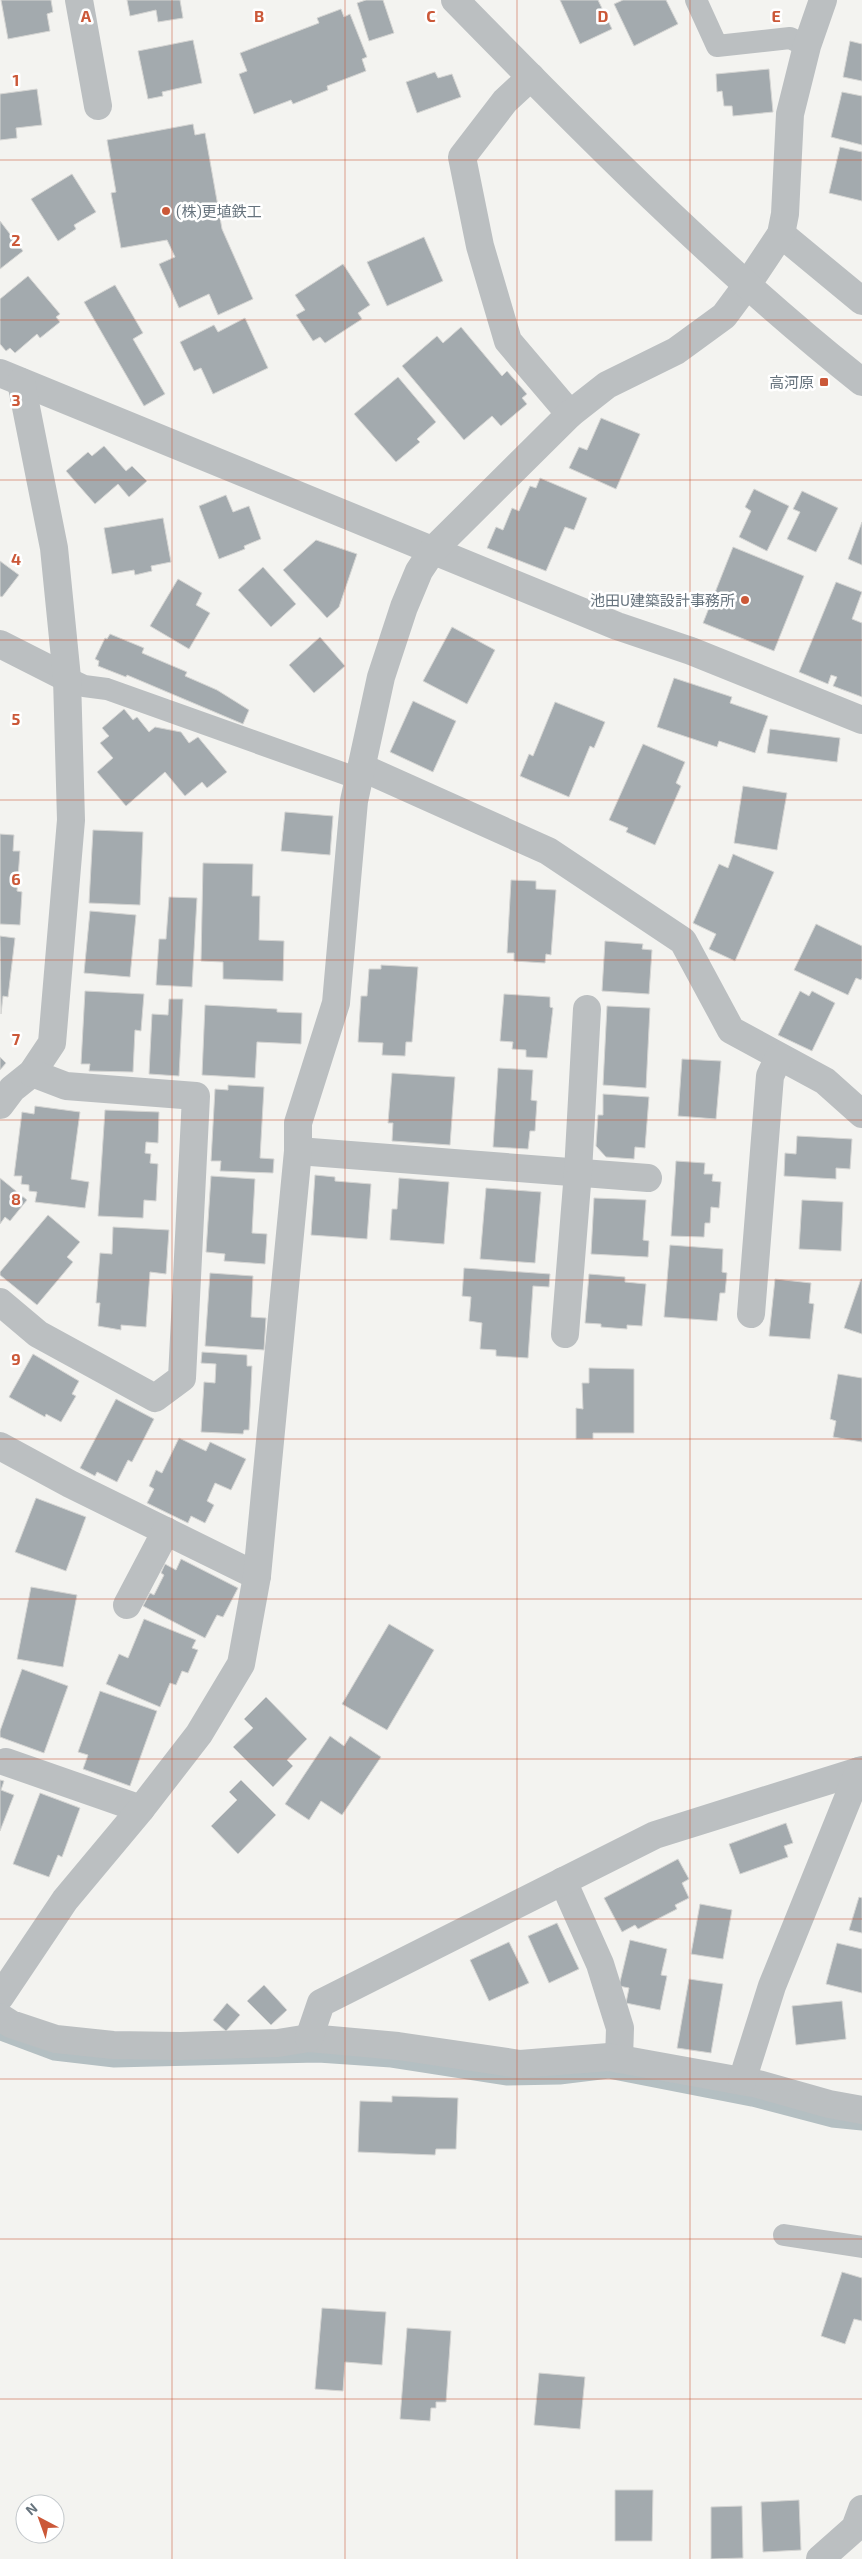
<svg xmlns="http://www.w3.org/2000/svg" width="862" height="2559" viewBox="0 0 862 2559" font-family="'Exo 2','Noto Sans JP',sans-serif">
  <rect width="100%" height="100%" fill="#f3f3f0"/>
  <g fill="none" stroke-linecap="round" stroke-linejoin="round">
    <!-- stream -->
    <polyline stroke="#b4bfc2" stroke-width="11" points="0,2035 54,2055 114,2062 318,2057 391,2062 507,2080 560,2079 609,2073 752,2101 832,2122 862,2125"/>
  </g>
  <!-- building -->
  <g fill="#a3aaae" stroke="#d5d5d3">
    <polygon points="1,0 51,0 53,12 47,14 50,31 8,39"/>
    <polygon points="127,0 180,0 183,18 158,22 156,10 130,16"/>
    <polygon points="366,0 383,0 394,33 369,41 357,3"/>
    <polygon points="560,0 598,0 612,29 580,44"/>
    <polygon points="623,0 666,0 678,24 634,46 614,4"/>
    <polygon points="341,9 344,17 350,14 367,57 362,59 366,71 327,86 328,90 293,104 291,100 254,114 239,74 247,71 240,53 319,23 317,18"/>
    <polygon points="193,40 202,83 162,92 163,96 148,99 138,51"/>
    <polygon points="850,41 862,44 862,81 843,77"/>
    <polygon points="769,69 773,112 733,116 732,106 724,106 722,91 717,92 716,74"/>
    <polygon points="435,72 438,78 452,74 461,97 417,113 406,82"/>
    <polygon points="37,89 42,125 16,128 17,138 0,140 0,94"/>
    <polygon points="842,92 862,96 862,145 831,137"/>
    <polygon points="193,124 195,135 205,133 222,229 253,299 218,315 209,294 179,308 159,264 175,257 167,240 121,248 111,193 116,192 107,140"/>
    <polygon points="840,147 862,152 862,201 829,193"/>
    <polygon points="72,174 96,212 74,225 76,229 58,241 31,199"/>
    <polygon points="0,221 23,251 0,269"/>
    <polygon points="424,237 443,281 387,306 367,262"/>
    <polygon points="343,264 370,305 358,313 362,319 325,343 320,337 313,341 296,315 305,310 295,295"/>
    <polygon points="28,276 60,314 56,317 60,322 40,338 37,334 15,353 10,348 6,351 0,344 0,299"/>
    <polygon points="115,285 143,333 133,339 165,394 144,406 84,302"/>
    <polygon points="245,318 268,368 213,394 201,368 194,371 180,342 214,325 218,332"/>
    <polygon points="461,327 502,376 507,371 527,394 522,398 527,404 501,426 492,416 464,440 402,366 437,336 443,343"/>
    <polygon points="398,377 436,422 417,439 420,442 396,462 354,414"/>
    <polygon points="601,418 640,434 616,489 569,468 579,447 587,450"/>
    <polygon points="104,446 126,471 132,466 147,481 129,497 118,484 95,504 66,471 88,452 92,456"/>
    <polygon points="540,478 587,498 574,530 565,527 546,571 487,548 496,527 503,530 512,508 519,511 530,486 536,488"/>
    <polygon points="754,489 789,506 767,551 739,537 751,511 745,507"/>
    <polygon points="802,491 838,508 816,552 787,539 800,512 793,509"/>
    <polygon points="226,495 233,512 249,506 261,539 244,546 245,549 219,559 199,506"/>
    <polygon points="163,518 171,562 151,566 152,571 135,575 134,570 112,574 104,528"/>
    <polygon points="862,522 862,565 848,559"/>
    <polygon points="316,540 357,554 339,607 327,618 283,570"/>
    <polygon points="733,547 804,576 774,651 703,623"/>
    <polygon points="0,561 19,575 2,597 0,596"/>
    <polygon points="263,567 296,604 271,627 238,590"/>
    <polygon points="178,579 202,593 196,605 210,613 189,649 150,626"/>
    <polygon points="836,582 862,592 852,619 862,623 862,697 833,686 837,677 831,675 828,684 799,672"/>
    <polygon points="452,627 495,650 467,704 423,681"/>
    <polygon points="110,634 144,648 142,653 187,672 185,676 217,690 249,710 243,724 127,675 126,677 98,666 99,661 95,659 105,638 107,639"/>
    <polygon points="320,637 345,666 314,693 289,665"/>
    <polygon points="674,678 732,697 730,703 768,716 755,753 719,741 717,747 657,727"/>
    <polygon points="413,701 456,721 433,772 390,752"/>
    <polygon points="555,702 605,722 594,748 590,746 569,797 520,776 529,754 533,756"/>
    <polygon points="124,709 133,720 137,717 149,732 155,727 181,732 189,743 198,737 227,772 207,788 202,782 185,796 165,772 126,806 97,772 113,758 100,743 109,736 102,728"/>
    <polygon points="770,729 840,738 837,762 767,753"/>
    <polygon points="643,744 685,762 676,783 681,786 655,845 626,832 628,828 609,820"/>
    <polygon points="743,786 787,793 777,850 734,843"/>
    <polygon points="285,812 333,816 330,855 281,851"/>
    <polygon points="93,830 143,832 140,905 89,903"/>
    <polygon points="0,834 14,835 13,851 20,851 17,891 22,892 20,925 0,924"/>
    <polygon points="733,854 774,872 735,961 709,949 716,934 693,923 719,864 728,868"/>
    <polygon points="203,863 253,864 252,896 260,896 259,940 284,941 283,981 223,979 223,962 201,961"/>
    <polygon points="511,880 536,881 536,889 556,890 551,955 546,954 545,963 514,961 514,953 507,953"/>
    <polygon points="169,897 197,898 192,987 156,985 159,939 166,939"/>
    <polygon points="90,911 136,915 130,977 84,973"/>
    <polygon points="816,924 862,946 862,978 861,980 856,978 848,995 794,970"/>
    <polygon points="0,936 15,938 8,997 3,996 1,1014"/>
    <polygon points="605,941 643,944 642,949 652,950 649,994 602,991"/>
    <polygon points="381,965 418,967 412,1042 406,1042 405,1056 382,1055 383,1043 358,1042 361,996 367,996 369,969 381,969"/>
    <polygon points="85,991 144,994 141,1031 135,1030 133,1072 89,1071 90,1064 81,1064"/>
    <polygon points="800,991 809,996 812,991 835,1003 812,1051 778,1035"/>
    <polygon points="504,994 550,997 550,1007 553,1008 547,1058 526,1057 526,1050 512,1049 513,1042 500,1041"/>
    <polygon points="169,999 183,999 179,1076 149,1074 152,1014 168,1015"/>
    <polygon points="205,1005 277,1009 277,1012 302,1013 301,1044 257,1042 255,1078 202,1075"/>
    <polygon points="607,1006 650,1008 646,1088 603,1085"/>
    <polygon points="0,1057 6,1063 0,1070"/>
    <polygon points="682,1059 721,1061 716,1119 678,1116"/>
    <polygon points="498,1068 533,1070 531,1100 537,1101 535,1131 530,1131 528,1149 493,1147"/>
    <polygon points="392,1073 455,1077 450,1145 392,1141 393,1123 388,1123"/>
    <polygon points="228,1085 264,1087 260,1158 274,1159 273,1173 220,1171 221,1161 211,1161 215,1089 228,1090"/>
    <polygon points="603,1094 649,1097 645,1148 635,1147 634,1159 606,1157 596,1146 598,1115 603,1115"/>
    <polygon points="35,1106 80,1112 71,1179 89,1182 85,1208 35,1202 37,1192 29,1191 29,1185 21,1184 22,1176 14,1176 22,1112 34,1114"/>
    <polygon points="105,1110 159,1112 158,1143 146,1142 145,1153 151,1154 150,1163 158,1164 156,1201 144,1200 143,1218 98,1216"/>
    <polygon points="797,1136 852,1139 850,1169 836,1168 836,1179 784,1176 785,1153 796,1154"/>
    <polygon points="676,1161 705,1163 704,1174 713,1174 712,1181 721,1182 719,1208 711,1207 710,1223 705,1223 704,1237 671,1236"/>
    <polygon points="315,1175 335,1177 335,1181 371,1184 367,1239 311,1235"/>
    <polygon points="211,1176 255,1179 252,1233 267,1234 265,1264 224,1261 225,1254 206,1252"/>
    <polygon points="0,1178 27,1200 10,1221 5,1217 0,1224"/>
    <polygon points="399,1178 449,1182 444,1244 390,1240 392,1209 397,1209"/>
    <polygon points="486,1188 541,1192 535,1263 480,1259"/>
    <polygon points="594,1198 646,1200 643,1240 649,1241 648,1257 591,1254"/>
    <polygon points="802,1200 843,1202 841,1251 799,1249"/>
    <polygon points="48,1215 80,1242 67,1257 73,1262 37,1305 0,1275 0,1272"/>
    <polygon points="113,1227 169,1230 166,1274 150,1272 146,1327 121,1325 121,1330 98,1326 100,1303 96,1303 100,1253 112,1254"/>
    <polygon points="670,1245 723,1249 722,1272 727,1273 725,1293 720,1293 717,1321 664,1317"/>
    <polygon points="464,1268 550,1274 549,1287 533,1286 528,1358 496,1356 496,1350 480,1349 482,1323 469,1321 471,1297 462,1296"/>
    <polygon points="210,1273 253,1276 251,1317 266,1318 264,1350 205,1346"/>
    <polygon points="589,1274 625,1277 625,1282 646,1284 642,1326 627,1325 627,1329 601,1327 601,1324 585,1323"/>
    <polygon points="775,1279 811,1283 809,1303 814,1304 810,1339 769,1336"/>
    <polygon points="861,1279 862,1279 862,1334 844,1328"/>
    <polygon points="202,1352 247,1355 247,1366 252,1366 249,1430 244,1430 243,1434 201,1432 204,1382 215,1383 216,1364 201,1363"/>
    <polygon points="33,1354 79,1381 72,1394 76,1396 61,1422 46,1414 45,1417 9,1397"/>
    <polygon points="589,1368 634,1369 634,1433 593,1433 593,1439 576,1439 576,1408 583,1409 582,1383 589,1383"/>
    <polygon points="838,1374 862,1378 862,1442 833,1437 836,1421 830,1419"/>
    <polygon points="116,1399 154,1419 132,1462 128,1460 117,1482 97,1472 95,1476 80,1468"/>
    <polygon points="179,1438 206,1451 210,1442 246,1459 231,1490 215,1483 207,1501 214,1505 205,1523 191,1516 188,1523 147,1503 154,1489 149,1486 156,1470 162,1473"/>
    <polygon points="36,1498 86,1517 66,1571 15,1552"/>
    <polygon points="181,1559 238,1588 223,1617 217,1615 205,1638 143,1606 150,1593 154,1595 164,1575 161,1573 165,1564 176,1570"/>
    <polygon points="31,1587 77,1595 63,1667 17,1659"/>
    <polygon points="144,1619 196,1640 192,1648 198,1650 188,1673 182,1671 176,1685 170,1683 160,1707 106,1684 119,1654 128,1658"/>
    <polygon points="389,1624 434,1650 387,1730 342,1704"/>
    <polygon points="22,1669 68,1686 44,1753 0,1737 0,1731"/>
    <polygon points="100,1691 157,1711 130,1786 83,1769 88,1755 78,1752"/>
    <polygon points="266,1697 307,1739 287,1760 293,1766 273,1787 233,1747 253,1728 244,1719"/>
    <polygon points="330,1736 344,1746 350,1736 381,1757 342,1815 321,1801 309,1820 285,1804"/>
    <polygon points="0,1780 4,1781 1,1790 14,1795 0,1831"/>
    <polygon points="241,1780 276,1815 238,1854 211,1826 237,1800 229,1792"/>
    <polygon points="40,1793 80,1808 62,1857 58,1855 49,1877 13,1864"/>
    <polygon points="786,1823 793,1843 784,1846 788,1857 740,1874 729,1844"/>
    <polygon points="678,1859 689,1879 682,1883 689,1898 675,1905 677,1909 638,1929 635,1925 622,1932 604,1898"/>
    <polygon points="859,1897 862,1898 862,1933 849,1930"/>
    <polygon points="700,1904 732,1910 723,1959 691,1954"/>
    <polygon points="557,1923 579,1969 549,1983 528,1936"/>
    <polygon points="630,1940 667,1949 661,1975 667,1976 660,2010 626,2003 629,1988 619,1986"/>
    <polygon points="509,1942 529,1983 489,2001 470,1960"/>
    <polygon points="837,1943 862,1949 862,1993 826,1984"/>
    <polygon points="689,1979 723,1984 711,2053 677,2048"/>
    <polygon points="264,1985 287,2010 271,2025 247,2001"/>
    <polygon points="842,2001 846,2039 796,2045 792,2006"/>
    <polygon points="227,2003 240,2015 226,2031 213,2020"/>
    <polygon points="392,2096 458,2098 456,2149 436,2149 435,2155 358,2152 360,2101 392,2102"/>
    <polygon points="842,2272 862,2278 862,2321 854,2319 845,2344 821,2336"/>
    <polygon points="322,2308 386,2312 382,2365 345,2362 343,2391 315,2389"/>
    <polygon points="407,2328 451,2331 446,2402 436,2402 436,2408 431,2408 430,2421 400,2419"/>
    <polygon points="539,2373 585,2377 580,2429 534,2425"/>
    <polygon points="615,2490 653,2490 652,2541 615,2541"/>
    <polygon points="799,2500 801,2550 763,2552 761,2502"/>
    <polygon points="742,2506 743,2558 711,2559 711,2507"/>
  </g>
  <g fill="none" stroke-linecap="round" stroke-linejoin="round">
    <!-- service -->
    <g stroke="#bbbfc1" stroke-width="22">
      <polyline points="696,0 717,46 790,38 807,46"/>
      <polyline points="67,678 84,686 107,689 348,775 361,773"/>
      <polyline points="784,2235 862,2247"/>
    </g>
    <!-- minor -->
    <g stroke="#bbbfc1" stroke-width="28">
      <polyline points="79,0 98,106"/>
      <polyline points="531,77 505,101 462,157 480,246 508,341 570,414"/>
      <polyline points="781,234 862,301"/>
      <polyline points="0,373 617,626 691,651 862,720"/>
      <polyline points="0,644 67,678"/>
      <polyline points="361,773 372,772 548,851 683,941 731,1030 825,1081 862,1114"/>
      <polyline points="0,1105 12,1089 32,1073 52,1043 71,820 67,678 54,548 21,382"/>
      <polyline points="298,1151 648,1178"/>
      <polyline points="0,1302 38,1334 155,1398 182,1378 196,1096 66,1086 32,1073"/>
      <polyline points="751,1314 770,1076 779,1057"/>
      <polyline points="565,1334 578,1172 587,1009"/>
      <polyline points="0,1446 70,1484 257,1576"/>
      <polyline points="127,1605 166,1531"/>
      <polyline points="6,1762 141,1809"/>
      <polyline points="563,1881 600,1964 620,2028 619,2059"/>
      <polyline points="0,1997 65,1900 141,1809 199,1734 241,1664 257,1576 298,1151 298,1123 336,1003 354,801 381,677 404,607 419,571 433,550 570,414 607,385 676,351 724,316 747,285 781,234 785,214 790,114 807,46 823,0"/>
      <polyline points="0,2017 11,2024 56,2039 113,2045 181,2046 278,2043 309,2038 398,2046 520,2064 609,2057 758,2084 829,2104 862,2110"/>
      <polyline points="309,2038 321,2003 655,1835 862,1770"/>
      <polyline points="742,2081 772,1986 859,1771"/>
      <polyline points="820,2559 855,2528 862,2509"/>
    </g>
    <!-- tertiary -->
    <path stroke="#bbbfc1" stroke-width="28" d="M455,0C585,133 716,266 862,382"/>
  </g>
  <!-- grid -->
  <path fill="none" stroke="#cb5838" stroke-width="1" stroke-opacity="0.55" d="M172,0V2559M345,0V2559M517,0V2559M690,0V2559M0,160H862M0,320H862M0,480H862M0,640H862M0,800H862M0,960H862M0,1120H862M0,1280H862M0,1439H862M0,1599H862M0,1759H862M0,1919H862M0,2079H862M0,2239H862M0,2399H862"/>
  <!-- markers -->
  <g fill="#cb5838" stroke="#fff" stroke-width="2">
    <circle cx="166" cy="211" r="5"/>
    <rect x="819" y="377" width="10" height="10" rx="2.5"/>
    <circle cx="745" cy="600" r="5"/>
  </g>
  <g text-anchor="middle" dominant-baseline="central" stroke-width="5" stroke-linejoin="round" paint-order="stroke">
    <!-- poi labels -->
    <g font-size="15" fill="#66737d" stroke="#fff" text-anchor="end">
      <text x="176" y="211" text-anchor="start">(株)更埴鉄工</text>
      <text x="814" y="382">高河原</text>
      <text x="735" y="600">池田U建築設計事務所</text>
    </g>
  </g>
  <g font-size="16" text-anchor="middle" font-weight="bold" fill="#cb5838" stroke="#fff" stroke-width="5" stroke-linejoin="round" paint-order="stroke">
    <text x="86" y="22">A</text>
    <text x="259" y="22">B</text>
    <text x="431" y="22">C</text>
    <text x="603" y="22">D</text>
    <text x="776" y="22">E</text>
    <text x="16" y="86">1</text>
    <text x="16" y="246">2</text>
    <text x="16" y="406">3</text>
    <text x="16" y="565">4</text>
    <text x="16" y="725">5</text>
    <text x="16" y="885">6</text>
    <text x="16" y="1045">7</text>
    <text x="16" y="1205">8</text>
    <text x="16" y="1365">9</text>
  </g>
  <!-- north arrow -->
  <g transform="translate(40 2519) rotate(319)"><circle r="24" fill="#ffffff" stroke="#c2c7cb"/>
  <path d="M0-4L9 19L0 12L-9 19Z" fill="#cb5838"/>
  <text y="-8" font-size="14" font-weight="bold" text-anchor="middle" fill="#66737d">N</text>
  </g>
</svg>
